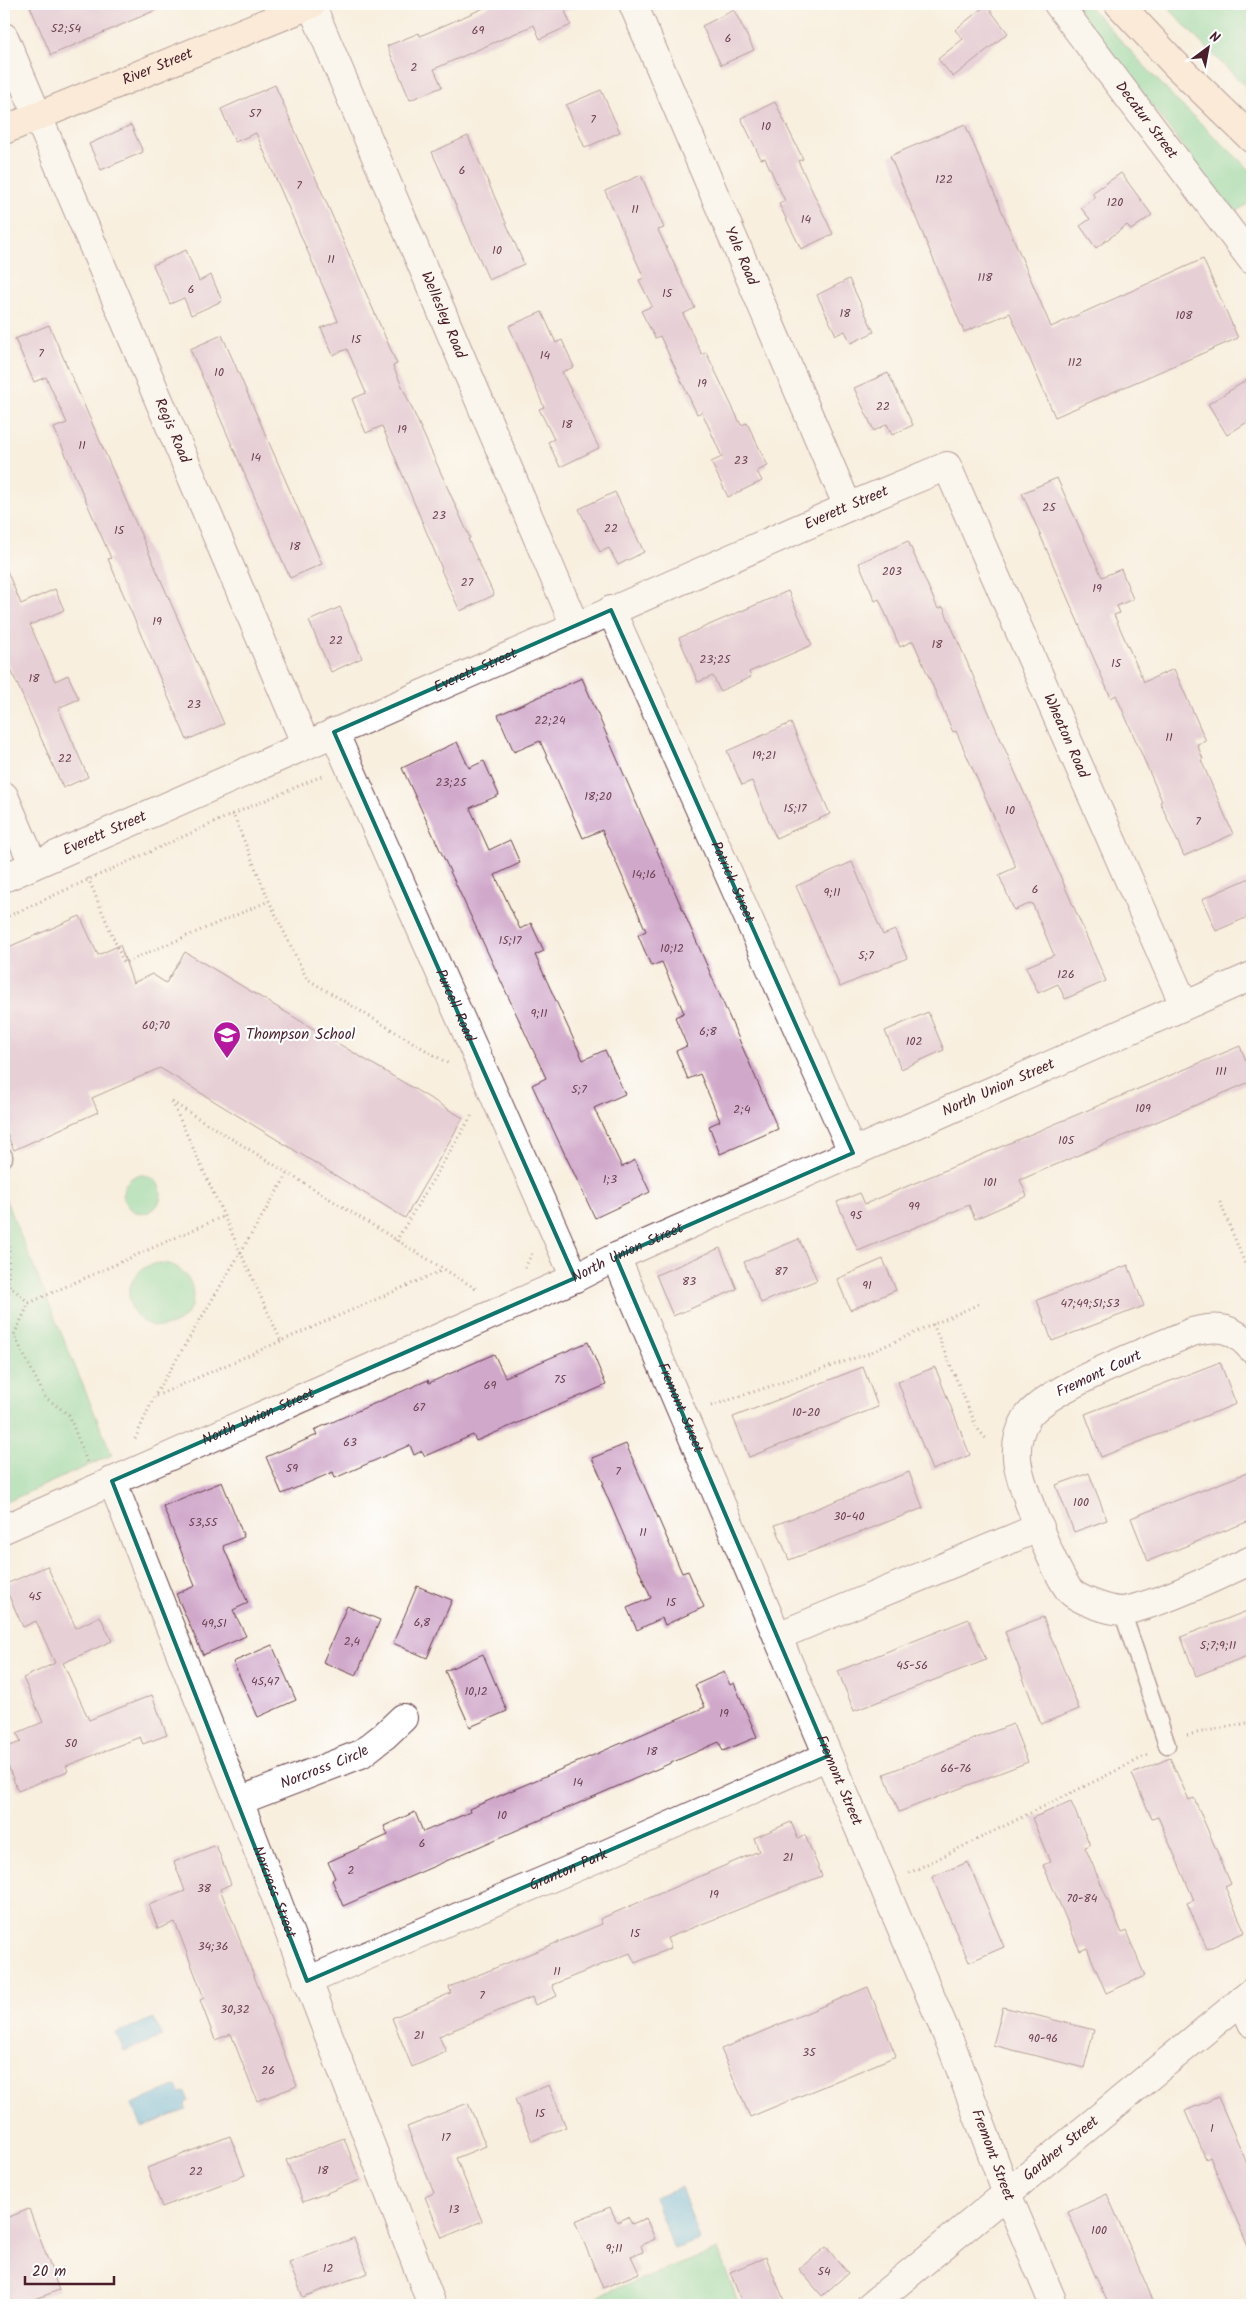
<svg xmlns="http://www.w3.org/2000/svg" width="1256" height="2309" viewBox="0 0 1256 2309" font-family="Kalam,sans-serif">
  <rect width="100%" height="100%" fill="#fff"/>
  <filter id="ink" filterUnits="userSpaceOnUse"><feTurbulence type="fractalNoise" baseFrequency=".02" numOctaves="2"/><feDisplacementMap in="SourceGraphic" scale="10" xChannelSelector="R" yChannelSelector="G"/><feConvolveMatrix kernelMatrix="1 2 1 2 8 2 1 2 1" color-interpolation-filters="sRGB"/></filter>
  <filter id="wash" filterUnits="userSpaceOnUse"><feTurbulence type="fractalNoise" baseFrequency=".0096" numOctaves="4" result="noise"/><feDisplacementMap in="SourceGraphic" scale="20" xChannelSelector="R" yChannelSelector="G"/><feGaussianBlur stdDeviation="1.12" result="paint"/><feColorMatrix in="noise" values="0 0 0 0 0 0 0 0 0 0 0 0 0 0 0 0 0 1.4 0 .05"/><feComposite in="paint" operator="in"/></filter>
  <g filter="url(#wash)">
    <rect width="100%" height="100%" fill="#f8efdf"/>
    <!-- green -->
    <g fill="#7dd59a" stroke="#647a62">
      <polygon points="1074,4 1087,4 1177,101 1252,172 1252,201 1234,213"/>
      <polygon points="1165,4 1252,4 1252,93 1200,42"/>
      <circle cx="142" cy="1194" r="19"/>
      <polygon points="4,1196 112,1455 4,1503"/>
      <circle cx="161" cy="1295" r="32"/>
      <polygon points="718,2250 739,2305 603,2305 599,2295"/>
    </g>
    <!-- water -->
    <g fill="#64b7df" stroke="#576b85">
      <polygon points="154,2018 162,2037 124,2051 116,2033"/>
      <polygon points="177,2086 180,2093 185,2092 189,2101 185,2103 186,2110 142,2127 132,2104"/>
      <polygon points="681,2187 700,2240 674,2249 654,2197"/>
    </g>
    <g id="blocks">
      <!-- building -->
      <g fill="#d0a8ca">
        <polygon points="29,4 170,4 51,55"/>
        <polygon points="493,4 583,4 565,11 571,25 540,39 534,25 434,69 442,87 410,100 387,46 419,33 420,36"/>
        <polygon points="986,5 1008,33 953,77 938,59 963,39 955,30"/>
        <polygon points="734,10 754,50 721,65 702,26"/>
        <polygon points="275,85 397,364 393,366 470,538 468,539 494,595 460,611 441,570 442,569 382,426 366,433 352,399 366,393 347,349 333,355 321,328 338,321 256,133 235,142 221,109"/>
        <polygon points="601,90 620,132 585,148 566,105"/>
        <polygon points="775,102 803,159 798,161 833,234 801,249 779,204 785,201 765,158 761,159 741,118"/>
        <polygon points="965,124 1051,327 1203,259 1238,338 1055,417 1010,313 964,332 890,156"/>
        <polygon points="131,125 143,152 101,170 89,144"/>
        <polygon points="468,136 524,264 489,280 432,152"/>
        <polygon points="1121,173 1152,215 1131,230 1127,225 1096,248 1080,226 1090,219 1081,208 1095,197 1092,193"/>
        <polygon points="641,175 664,228 658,230 695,308 683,314 702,355 706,352 741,425 747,423 768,466 757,471 762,481 728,497 711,462 722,457 702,412 697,414 660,336 655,338 641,311 652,306 639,280 644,278 605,191"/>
        <polygon points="186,250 199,281 211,275 222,301 191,315 184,298 170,304 153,265"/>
        <polygon points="849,279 874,332 851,343 845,331 836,335 817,295"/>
        <polygon points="542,312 556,343 562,340 574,367 562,372 599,448 560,467 548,442 554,439 539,409 544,407 509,326"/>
        <polygon points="49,325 224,724 187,740 108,559 111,558 54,428 67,423 46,377 34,382 15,339"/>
        <polygon points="222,335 322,564 290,578 190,349"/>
        <polygon points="888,373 913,425 892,435 887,424 874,431 854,388"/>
        <polygon points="1252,377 1252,419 1227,435 1208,404"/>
        <polygon points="1057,478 1102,577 1121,569 1133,599 1117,606 1120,613 1114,615 1144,682 1174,669 1206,741 1197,744 1203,759 1201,760 1233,834 1184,856 1160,802 1162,801 1116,695 1111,698 1022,493"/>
        <polygon points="615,492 644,552 618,565 609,548 600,552 579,509"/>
        <polygon points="908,541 938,609 943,607 1106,981 1065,999 1058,984 1038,993 1026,967 1054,955 1032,903 1014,910 999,875 1016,867 956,731 953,732 913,641 900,647 879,599 875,601 859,563"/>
        <polygon points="4,564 21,604 55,589 64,610 30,625 55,681 68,675 79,699 58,708 88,777 63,788 4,654"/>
        <polygon points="788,591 812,645 749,672 751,677 720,691 713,676 698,682 679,638"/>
        <polygon points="340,607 362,658 331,672 309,621"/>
        <polygon points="582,678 778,1129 720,1154 709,1126 720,1121 700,1074 688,1079 676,1051 687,1046 675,1017 684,1013 662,962 651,966 638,935 646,931 602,830 583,838 540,741 514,752 498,715"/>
        <polygon points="791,723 830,814 776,838 752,781 742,785 727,751"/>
        <polygon points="457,742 469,768 484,761 499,795 470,808 489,850 510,840 520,863 495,875 520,929 531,923 544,951 535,955 583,1060 605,1050 625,1094 594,1108 622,1167 635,1160 650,1192 595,1218 532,1085 546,1078 402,768"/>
        <polygon points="852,862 883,935 895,930 907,958 840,987 796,886"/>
        <polygon points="1252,877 1252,915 1216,931 1202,899"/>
        <polygon points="80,916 98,955 120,945 133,983 152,974 166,983 185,952 463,1118 405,1218 160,1068 92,1098 98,1112 14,1150 4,1128 4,949"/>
        <polygon points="928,1012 944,1050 901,1069 885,1031"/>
        <polygon points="1240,1046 1252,1075 1252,1081 1020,1180 1027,1196 975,1219 969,1205 858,1251 837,1202 860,1193 865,1204"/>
        <polygon points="799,1239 817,1280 761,1303 744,1262"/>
        <polygon points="720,1248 737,1289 673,1316 656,1275"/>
        <polygon points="883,1259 896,1290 850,1310 837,1279"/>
        <polygon points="1128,1265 1144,1306 1052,1341 1037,1300"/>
        <polygon points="588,1342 606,1385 476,1441 473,1435 425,1456 422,1451 414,1455 410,1445 335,1478 333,1472 282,1494 266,1457 317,1435 314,1430 428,1380 429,1383 494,1354 505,1377"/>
        <polygon points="1220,1362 1236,1404 1101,1457 1085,1414"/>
        <polygon points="863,1367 878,1407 749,1457 733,1417"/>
        <polygon points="935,1367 970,1455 932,1470 898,1382"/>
        <polygon points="626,1444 682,1573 688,1571 704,1607 665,1625 662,1618 637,1630 627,1608 651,1598 602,1485 604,1484 592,1458"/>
        <polygon points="1252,1471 1252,1520 1148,1561 1131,1518"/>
        <polygon points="909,1472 923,1508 789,1560 775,1525"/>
        <polygon points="1089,1473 1107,1520 1074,1532 1056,1485"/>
        <polygon points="222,1482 244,1537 223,1546 248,1603 233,1610 246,1636 203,1655 176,1594 195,1586 163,1506"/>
        <polygon points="47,1566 76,1628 100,1616 112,1641 63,1663 89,1720 152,1695 167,1735 143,1744 140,1737 66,1766 68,1771 18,1791 4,1756 4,1748 21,1742 17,1733 43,1722 23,1678 55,1663 36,1621 23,1627 4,1585"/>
        <polygon points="417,1586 452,1600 427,1658 393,1643"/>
        <polygon points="347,1606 380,1620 356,1676 323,1662"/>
        <polygon points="1252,1609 1252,1654 1196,1676 1181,1637"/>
        <polygon points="1043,1617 1079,1709 1041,1724 1005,1632"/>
        <polygon points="969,1619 986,1660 854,1711 838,1671"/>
        <polygon points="272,1645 296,1700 258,1717 233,1662"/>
        <polygon points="483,1654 507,1711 470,1727 445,1671"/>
        <polygon points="724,1672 730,1685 734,1683 757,1737 723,1751 719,1742 343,1906 332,1880 335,1878 328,1862 388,1835 384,1826 415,1812 423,1832 470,1812 469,1809 705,1707 695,1685"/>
        <polygon points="1013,1724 1028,1762 899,1812 884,1774"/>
        <polygon points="1170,1758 1189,1800 1194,1798 1231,1884 1225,1887 1245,1932 1207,1949 1187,1903 1194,1900 1158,1817 1152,1819 1132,1774"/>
        <polygon points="1071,1802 1090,1845 1085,1847 1122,1933 1126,1931 1145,1976 1106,1993 1087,1948 1080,1951 1043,1865 1050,1862 1032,1818"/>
        <polygon points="791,1822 798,1839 805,1835 822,1876 667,1938 671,1948 635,1963 630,1953 552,1985 557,1996 535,2005 532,1997 439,2036 446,2052 412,2067 392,2018 451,1993 449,1987 602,1924 600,1919 759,1851 754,1838"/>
        <polygon points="216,1845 231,1884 220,1889 297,2086 257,2101 231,2034 215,2040 200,2000 204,1998 175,1922 158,1929 149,1905 185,1891 174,1862"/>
        <polygon points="968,1862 1004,1947 969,1962 932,1877"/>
        <polygon points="868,1987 896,2056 750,2117 721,2049"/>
        <polygon points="1003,2007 1094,2030 1084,2068 993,2045"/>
        <polygon points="549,2085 566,2127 532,2141 515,2099"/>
        <polygon points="1218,2097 1252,2175 1252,2256 1210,2157 1206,2159 1185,2111"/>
        <polygon points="468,2103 486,2146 456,2158 482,2221 442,2238 425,2197 434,2193 407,2127"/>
        <polygon points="230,2136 245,2175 162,2207 147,2168"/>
        <polygon points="344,2138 360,2180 303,2202 286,2160"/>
        <polygon points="1107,2194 1155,2305 1109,2305 1094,2273 1068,2212"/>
        <polygon points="610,2207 617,2222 628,2217 632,2224 646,2218 655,2239 641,2245 643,2252 631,2256 639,2273 603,2288 575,2221"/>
        <polygon points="29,2209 59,2290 20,2305 4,2305 4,2219"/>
        <polygon points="354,2238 368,2273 303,2297 289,2263"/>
        <polygon points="826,2247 848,2273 822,2296 799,2269"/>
        <polygon points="766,2257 786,2305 743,2305 730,2272"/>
      </g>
    </g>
  </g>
  <g filter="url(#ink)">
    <use href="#blocks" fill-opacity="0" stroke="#643e46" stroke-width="1"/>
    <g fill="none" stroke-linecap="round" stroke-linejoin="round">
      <!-- lane casing -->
      <g stroke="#643e46" stroke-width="19">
        <g id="lane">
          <polyline points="4,1156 4,1158"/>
          <polyline points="1122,1611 1167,1745"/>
        </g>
      </g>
      <!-- street casing -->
      <g stroke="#643e46" stroke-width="30">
        <g id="street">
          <path id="s1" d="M311,4L575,626"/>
          <path id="s2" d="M633,4L848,507"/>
          <path id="s3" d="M1058,4L1252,260"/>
          <path id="s4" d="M4,37L306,745"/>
          <path id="s5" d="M611,610L853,1153"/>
          <path id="s6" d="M334,732L575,1278"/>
          <polyline points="4,796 33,864"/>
          <path id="s7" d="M4,878L848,507L947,466L1184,1005"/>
          <path id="s8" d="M616,1257L952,2047L1007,2194L1054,2305"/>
          <path d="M1252,1349C1233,1327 1219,1325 1192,1332C1156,1348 1044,1388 1026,1419C1019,1431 1016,1444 1017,1458C1018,1481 1055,1573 1070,1591C1078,1600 1110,1611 1122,1611C1132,1610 1143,1606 1152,1603C1186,1592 1219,1575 1252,1560"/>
          <path id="s9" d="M112,1481L239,1801L432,2305"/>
          <path id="s10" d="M4,1529L575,1278L616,1257L1252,976"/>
          <polyline points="778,1636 1040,1527"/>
          <path id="s11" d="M239,1801L361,1754L384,1736L403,1718"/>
          <path id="s12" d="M307,1981L581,1865L828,1756"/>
          <polyline points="1242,2000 1252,2023"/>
          <path id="s13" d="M871,2305L1252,1992"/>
        </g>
      </g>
      <!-- secondary casing -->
      <g stroke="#643e46" stroke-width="30">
        <g id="secondary">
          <polyline points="1119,4 1174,63 1252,139"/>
          <path id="s14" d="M4,130L312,4"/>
        </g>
      </g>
      <!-- path -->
      <g stroke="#643e46" stroke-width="3" stroke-dasharray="1 4" stroke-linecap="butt">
        <polyline points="233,814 322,776"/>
        <polyline points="88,878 124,963 269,901"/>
        <polyline points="4,918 233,814 269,901 307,979 449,1064"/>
        <polyline points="172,1102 478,1290"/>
        <polyline points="172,1102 281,1341 443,1270"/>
        <polyline points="1220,1202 1252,1281"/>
        <polyline points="4,1232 9,1244 8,1284 29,1303 14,1335 45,1397 69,1415 87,1462"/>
        <polyline points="396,1241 472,1115"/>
        <polyline points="525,1268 532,1253"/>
        <polyline points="29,1303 224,1216"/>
        <polyline points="933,1324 977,1428 988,1441"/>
        <polyline points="156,1396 281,1341"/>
        <polyline points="711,1406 867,1354 979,1304"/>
        <polyline points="135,1439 154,1397 288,1173"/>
        <polyline points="1187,1735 1252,1722"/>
        <polyline points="909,1873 1148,1755"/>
      </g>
      <!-- lane -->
      <use href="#lane" stroke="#fff" stroke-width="16"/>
      <!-- street -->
      <use href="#street" stroke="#fff" stroke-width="28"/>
      <!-- secondary -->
      <use href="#secondary" stroke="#fce5cf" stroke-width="28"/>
    </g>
  </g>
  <!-- marked area -->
  <path d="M0 0H1256V2309H0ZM611,610L853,1153L616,1257L828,1756L307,1981L112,1481L575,1278L334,732Z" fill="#f8efdf" fill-opacity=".55" fill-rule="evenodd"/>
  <path fill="none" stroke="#0f766e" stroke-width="4" stroke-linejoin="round" d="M611,610L853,1153L616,1257L828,1756L307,1981L112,1481L575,1278L334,732Z"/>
  <!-- icons -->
  <defs>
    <g id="school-pin" transform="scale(1.4375)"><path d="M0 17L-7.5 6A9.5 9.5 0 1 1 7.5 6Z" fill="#b5179e" stroke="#fff"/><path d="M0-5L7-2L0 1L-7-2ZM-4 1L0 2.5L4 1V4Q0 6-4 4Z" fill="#fff"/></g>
  </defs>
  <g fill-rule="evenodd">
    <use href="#school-pin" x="227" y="1035"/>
  </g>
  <g text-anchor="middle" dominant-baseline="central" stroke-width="4.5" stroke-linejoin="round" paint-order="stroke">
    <!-- number labels -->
    <g font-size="12" fill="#6c4153">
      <text x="66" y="28">52;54</text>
      <text x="478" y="30">69</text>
      <text x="728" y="38">6</text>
      <text x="414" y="67">2</text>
      <text x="255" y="113">57</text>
      <text x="593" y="119">7</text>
      <text x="766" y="126">10</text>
      <text x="462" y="170">6</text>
      <text x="944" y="179">122</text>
      <text x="299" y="185">7</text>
      <text x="1115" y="202">120</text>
      <text x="635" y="209">11</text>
      <text x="806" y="219">14</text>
      <text x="497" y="250">10</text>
      <text x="331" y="259">11</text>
      <text x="985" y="277">118</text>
      <text x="191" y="289">6</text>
      <text x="667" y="293">15</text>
      <text x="845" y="313">18</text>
      <text x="1184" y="315">108</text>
      <text x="356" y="339">15</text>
      <text x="41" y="353">7</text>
      <text x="545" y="355">14</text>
      <text x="1075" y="362">112</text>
      <text x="219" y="372">10</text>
      <text x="702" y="383">19</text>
      <text x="883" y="406">22</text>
      <text x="567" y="424">18</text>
      <text x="402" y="429">19</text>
      <text x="82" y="445">11</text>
      <text x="256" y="457">14</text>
      <text x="741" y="460">23</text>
      <text x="1049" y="507">25</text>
      <text x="439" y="515">23</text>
      <text x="611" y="528">22</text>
      <text x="119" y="530">15</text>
      <text x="295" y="546">18</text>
      <text x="892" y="571">203</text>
      <text x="467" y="582">27</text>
      <text x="1097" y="588">19</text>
      <text x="157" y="621">19</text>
      <text x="336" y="640">22</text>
      <text x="937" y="644">18</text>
      <text x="715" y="659">23;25</text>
      <text x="1116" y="663">15</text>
      <text x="34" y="678">18</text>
      <text x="194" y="704">23</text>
      <text x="550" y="720">22;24</text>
      <text x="1169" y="737">11</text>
      <text x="764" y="755">19;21</text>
      <text x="65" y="758">22</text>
      <text x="451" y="782">23;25</text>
      <text x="598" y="796">18;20</text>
      <text x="795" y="808">15;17</text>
      <text x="1010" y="810">10</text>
      <text x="1198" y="821">7</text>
      <text x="644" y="874">14;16</text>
      <text x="1035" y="889">6</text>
      <text x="832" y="892">9;11</text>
      <text x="510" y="940">15;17</text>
      <text x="672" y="948">10;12</text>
      <text x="866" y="955">5;7</text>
      <text x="1066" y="974">126</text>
      <text x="539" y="1013">9;11</text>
      <text x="156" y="1025">60;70</text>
      <text x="708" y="1031">6;8</text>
      <text x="914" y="1041">102</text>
      <text x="1221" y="1071">111</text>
      <text x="579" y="1089">5;7</text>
      <text x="1143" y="1108">109</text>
      <text x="742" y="1109">2;4</text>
      <text x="1066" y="1140">105</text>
      <text x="610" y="1179">1;3</text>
      <text x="990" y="1182">101</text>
      <text x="914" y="1206">99</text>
      <text x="856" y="1215">95</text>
      <text x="781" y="1271">87</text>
      <text x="689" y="1281">83</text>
      <text x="867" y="1285">91</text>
      <text x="1090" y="1303">47;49;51;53</text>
      <text x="560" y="1379">75</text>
      <text x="490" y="1385">69</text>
      <text x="419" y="1407">67</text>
      <text x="806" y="1412">10-20</text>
      <text x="350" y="1442">63</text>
      <text x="292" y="1468">59</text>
      <text x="618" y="1471">7</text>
      <text x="1081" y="1502">100</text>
      <text x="849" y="1516">30-40</text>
      <text x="203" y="1522">53,55</text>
      <text x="643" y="1532">11</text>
      <text x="35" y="1596">45</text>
      <text x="671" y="1602">15</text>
      <text x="422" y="1622">6,8</text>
      <text x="214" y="1623">49,51</text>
      <text x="352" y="1641">2,4</text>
      <text x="1218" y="1645">5;7;9;11</text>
      <text x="912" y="1665">45-56</text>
      <text x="265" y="1681">45,47</text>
      <text x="476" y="1691">10,12</text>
      <text x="724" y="1713">19</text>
      <text x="71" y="1743">50</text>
      <text x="652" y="1751">18</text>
      <text x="956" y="1768">66-76</text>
      <text x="578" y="1782">14</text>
      <text x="502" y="1815">10</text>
      <text x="422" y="1843">6</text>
      <text x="788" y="1857">21</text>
      <text x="351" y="1870">2</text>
      <text x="204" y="1888">38</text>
      <text x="714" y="1894">19</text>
      <text x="1082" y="1898">70-84</text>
      <text x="635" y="1933">15</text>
      <text x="213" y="1946">34;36</text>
      <text x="557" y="1971">11</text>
      <text x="482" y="1995">7</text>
      <text x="235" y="2009">30,32</text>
      <text x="419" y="2035">21</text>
      <text x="1043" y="2038">90-96</text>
      <text x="809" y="2052">35</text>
      <text x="268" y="2070">26</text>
      <text x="540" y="2113">15</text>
      <text x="1212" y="2128">1</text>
      <text x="446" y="2137">17</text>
      <text x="323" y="2170">18</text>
      <text x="196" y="2171">22</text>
      <text x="454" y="2209">13</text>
      <text x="1099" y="2230">100</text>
      <text x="614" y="2248">9;11</text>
      <text x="328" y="2268">12</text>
      <text x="824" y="2271">54</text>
    </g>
    <!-- street labels -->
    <g font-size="15" fill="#4a1f2b" stroke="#fff">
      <text stroke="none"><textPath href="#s14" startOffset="166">River Street</textPath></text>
      <text stroke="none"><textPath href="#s3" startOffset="146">Decatur Street</textPath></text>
      <text stroke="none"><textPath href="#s2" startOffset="274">Yale Road</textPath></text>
      <text stroke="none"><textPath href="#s1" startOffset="338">Wellesley Road</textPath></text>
      <text stroke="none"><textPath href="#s4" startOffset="428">Regis Road</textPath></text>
      <text stroke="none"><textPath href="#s7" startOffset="920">Everett Street</textPath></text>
      <text stroke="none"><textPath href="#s7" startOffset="515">Everett Street</textPath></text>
      <text stroke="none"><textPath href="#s7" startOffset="1324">Wheaton Road</textPath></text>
      <text stroke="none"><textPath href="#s7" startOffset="110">Everett Street</textPath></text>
      <text stroke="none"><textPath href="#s5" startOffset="298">Patrick Street</textPath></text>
      <text stroke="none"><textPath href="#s6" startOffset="299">Purcell Road</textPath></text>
      <text stroke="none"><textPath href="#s10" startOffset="1088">North Union Street</textPath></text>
      <text stroke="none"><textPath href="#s10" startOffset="682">North Union Street</textPath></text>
      <text transform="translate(1099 1374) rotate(-25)">Fremont Court</text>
      <text stroke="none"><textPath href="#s8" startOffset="164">Fremont Street</textPath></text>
      <text stroke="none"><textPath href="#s10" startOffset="278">North Union Street</textPath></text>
      <text stroke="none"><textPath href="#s11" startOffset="92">Norcross Circle</textPath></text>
      <text stroke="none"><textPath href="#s8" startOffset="569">Fremont Street</textPath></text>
      <text stroke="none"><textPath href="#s12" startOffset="284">Granton Park</textPath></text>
      <text stroke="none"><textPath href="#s9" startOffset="442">Norcross Street</textPath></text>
      <text stroke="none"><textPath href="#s13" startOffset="246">Gardner Street</textPath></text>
      <text stroke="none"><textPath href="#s8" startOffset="974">Fremont Street</textPath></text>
    </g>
    <!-- poi labels -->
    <g font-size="15" fill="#4a1f2b" stroke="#fff" text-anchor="start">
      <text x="246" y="1035">Thompson School</text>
    </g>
  </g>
  <!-- margin -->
  <rect width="1256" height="2309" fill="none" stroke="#fff" stroke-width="20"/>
  <!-- north arrow -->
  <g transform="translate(1208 48) rotate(32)" stroke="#ffffff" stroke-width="4" paint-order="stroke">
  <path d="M0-4L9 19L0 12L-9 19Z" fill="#4a1f2b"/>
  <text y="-8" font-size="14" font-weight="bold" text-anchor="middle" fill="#4a1f2b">N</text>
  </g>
  <!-- scale -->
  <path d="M25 2276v8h89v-8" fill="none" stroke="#4a1f2b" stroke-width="2.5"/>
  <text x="32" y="2276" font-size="15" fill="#4a1f2b" stroke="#ffffff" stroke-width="4" paint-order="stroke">20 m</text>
</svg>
